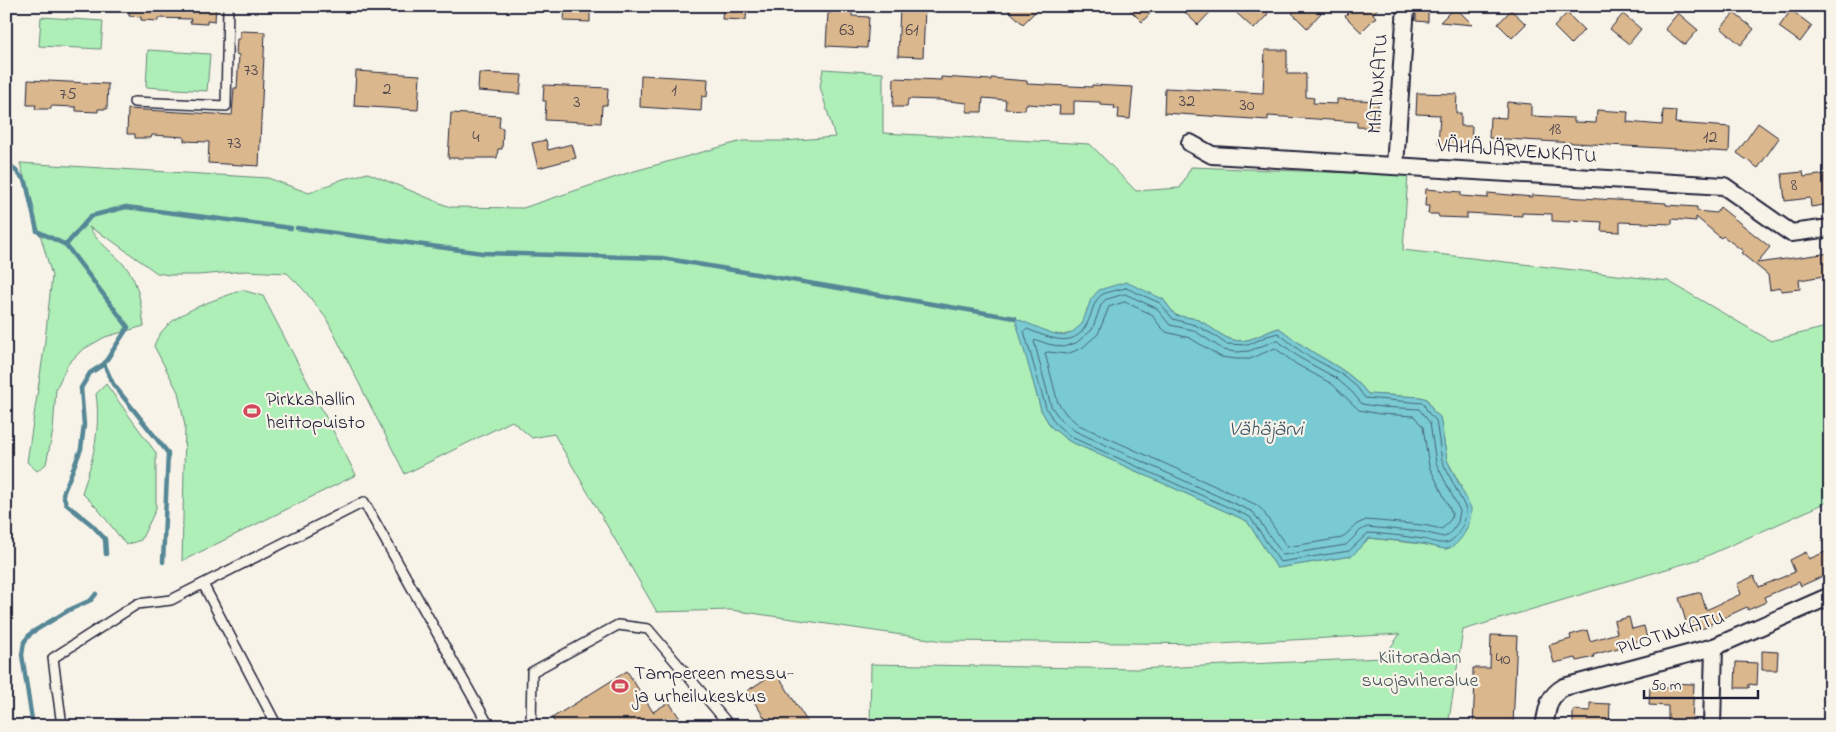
<svg xmlns="http://www.w3.org/2000/svg" width="1836" height="732" viewBox="0 0 1836 732" font-family="'Indie Flower',sans-serif">
  <rect width="100%" height="100%" fill="#f7f3e8"/>
  <filter id="ink" filterUnits="userSpaceOnUse"><feTurbulence type="fractalNoise" baseFrequency=".02" numOctaves="2"/><feDisplacementMap in="SourceGraphic" scale="10" xChannelSelector="R" yChannelSelector="G"/><feConvolveMatrix kernelMatrix="1 2 1 2 8 2 1 2 1" color-interpolation-filters="sRGB"/></filter>
  <g filter="url(#ink)">
    <!-- green -->
    <g fill="#aeeeb7" stroke="#688879" fill-rule="evenodd">
      <polygon points="41,17 103,21 101,49 39,46"/>
      <polygon points="148,50 210,54 207,91 146,87"/>
      <path d="M823,69L883,73V133L1090,144L1136,191L1180,188L1191,167L1408,175L1403,250L1668,281L1771,341L1830,326V501L1700,559L1463,630L1448,726H870L871,664L1136,669L1383,658L1400,634L1219,644L943,641L731,610L657,612L554,434L532,438L512,421L405,474L326,318L304,290L287,273L246,271L198,275H169L157,273L108,238L89,227C97,242 114,253 126,267C139,283 141,306 144,326L105,337L82,350L68,364L56,389L53,431L46,464L37,471L27,462L44,349L52,276L20,163L268,178L309,193L343,179L368,173L450,207L523,208L631,172L742,141H784L835,137L820,87ZM1163,299L1175,315C1182,317 1191,317 1198,320C1214,327 1227,345 1247,340C1256,338 1268,331 1279,328C1289,335 1298,343 1308,349C1330,363 1352,372 1368,394L1420,397L1427,399L1433,411L1440,417L1447,460L1461,486L1446,549L1422,544L1369,538L1351,556L1277,568L1247,521L1069,441L1051,427L1041,410L1016,319C1035,327 1066,347 1082,324C1085,321 1086,313 1087,309Z"/>
      <path d="M242,290L263,296L356,475L182,561L185,426L178,392L154,346C164,313 214,301 242,290Z"/>
      <path d="M106,384L156,453V509L141,540L126,545L98,509L82,493C93,460 101,429 96,394Z"/>
    </g>
    <!-- water -->
    <path fill="#79cad2" stroke="#568796" d="M1126,282L1163,299L1175,315C1182,317 1191,317 1198,320C1214,327 1227,345 1247,340C1257,338 1268,331 1279,328C1289,335 1298,343 1308,349C1330,363 1351,372 1368,394L1420,397L1427,399L1433,411L1440,417L1447,460L1471,508C1472,521 1462,546 1446,549C1440,549 1430,545 1423,544C1405,541 1387,540 1369,538L1352,556L1277,568L1247,521L1069,441L1051,427L1041,410L1015,318L1051,333L1064,336L1071,333L1082,324L1091,299L1099,290Z"/>
    <g fill="none" stroke-linecap="round" stroke-linejoin="round">
      <!-- shore -->
      <g stroke="#456577" stroke-width="1">
        <path d="M1126,288L1160,303L1173,319L1195,325L1212,334L1226,344L1248,345L1267,336L1278,333L1303,353L1340,373L1357,387L1365,398L1423,403L1429,414L1436,420L1442,461L1466,509C1467,520 1457,542 1445,543C1438,544 1429,540 1422,539C1405,536 1386,534 1368,533L1349,551L1280,562L1250,517L1071,437L1055,423L1046,408L1024,331L1027,329C1055,340 1079,351 1091,314C1093,307 1096,298 1103,294C1109,291 1119,290 1126,288Z"/>
        <polygon points="1125,294 1156,308 1170,325 1193,330 1224,350 1236,352 1249,351 1277,340 1300,358 1336,378 1352,392 1362,404 1381,407 1419,409 1430,423 1436,463 1460,511 1458,522 1449,535 1444,537 1423,532 1367,527 1361,530 1346,545 1283,555 1253,512 1075,431 1060,419 1051,406 1034,341 1037,340 1048,344 1063,347 1076,343 1092,330 1101,305 1105,300"/>
        <polygon points="1125,302 1151,314 1160,326 1166,332 1190,338 1221,357 1236,359 1250,359 1275,348 1296,364 1332,384 1359,410 1380,414 1414,416 1423,427 1429,466 1452,513 1451,519 1442,529 1423,525 1366,520 1357,524 1342,538 1287,547 1263,511 1257,505 1079,425 1066,414 1058,403 1045,353 1048,352 1067,354 1082,348 1098,334 1109,307"/>
      </g>
      <!-- stream -->
      <g stroke="#568796" stroke-width="4.5">
        <polyline points="6,160 26,182 37,231 66,245 128,327 104,364 113,384 168,453 163,562"/>
        <polyline points="297,228 483,253 662,258 1015,318"/>
        <polyline points="66,245 91,216 126,207 291,228"/>
        <polyline points="104,364 90,373 81,388 84,425 81,449 63,494 66,504 92,525 105,539 106,554"/>
        <polyline points="33,726 22,655 24,642 31,633 69,610 91,600 96,594"/>
      </g>
    </g>
    <!-- building -->
    <g fill="#dab78c" stroke="#22223b">
      <polygon points="129,6 216,6 215,21 207,20 207,24 190,23 191,19 158,18 158,21 141,20 141,17 129,16"/>
      <polygon points="565,6 590,6 590,22 564,21"/>
      <polygon points="723,6 747,6 746,20 722,19"/>
      <polygon points="831,6 852,6 852,16 869,17 867,48 826,46 828,13 831,13"/>
      <polygon points="900,6 925,7 923,57 898,56"/>
      <polygon points="1004,6 1041,6 1023,24"/>
      <polygon points="1126,6 1157,6 1142,22"/>
      <polygon points="1178,6 1216,6 1198,25"/>
      <polygon points="1229,6 1260,6 1268,14 1254,29"/>
      <polygon points="1299,6 1314,6 1321,13 1307,28 1292,13"/>
      <polygon points="1355,6 1380,6 1373,14 1376,17 1361,32 1345,16"/>
      <polygon points="1416,6 1428,7 1428,22 1416,21"/>
      <polygon points="1455,7 1473,25 1440,22"/>
      <polygon points="1511,10 1526,24 1512,38 1498,24"/>
      <polygon points="1791,10 1812,26 1800,42 1779,27"/>
      <polygon points="1567,13 1584,30 1571,44 1554,27"/>
      <polygon points="1678,13 1698,30 1685,45 1665,29"/>
      <polygon points="1734,13 1754,29 1741,45 1721,28"/>
      <polygon points="1623,14 1641,29 1629,44 1610,29"/>
      <polygon points="240,31 265,32 259,166 208,163 209,142 184,141 184,137 152,135 151,138 135,138 135,134 127,134 128,109 232,115 234,88 237,88 239,55 236,54 237,39 240,39"/>
      <polygon points="1265,50 1287,50 1287,74 1306,74 1306,97 1314,98 1313,103 1337,104 1337,99 1378,101 1377,128 1357,127 1357,122 1316,119 1268,116 1268,120 1164,113 1165,88 1263,93"/>
      <polygon points="356,71 420,75 418,110 354,106"/>
      <polygon points="479,73 522,75 520,94 478,91"/>
      <polygon points="641,75 708,79 707,97 702,96 701,111 640,107"/>
      <polygon points="941,77 991,80 991,78 1027,81 1027,84 1092,87 1092,85 1133,87 1130,119 1118,118 1119,109 1114,109 1115,106 1100,105 1100,102 1074,101 1074,114 1059,114 1060,106 1026,104 1025,110 1005,109 1006,100 983,98 982,112 967,112 967,103 940,100 908,99 907,107 893,107 894,78 941,80"/>
      <polygon points="28,80 108,84 107,109 98,109 98,112 76,111 76,107 51,106 51,109 35,109 36,105 27,105"/>
      <polygon points="544,85 608,88 607,105 602,105 601,123 545,120 546,101 543,101"/>
      <polygon points="1417,93 1457,94 1456,113 1461,113 1461,126 1472,126 1471,146 1438,144 1440,115 1416,114"/>
      <polygon points="1507,102 1531,104 1531,116 1574,118 1574,122 1596,123 1597,110 1628,112 1627,122 1662,125 1663,110 1676,111 1675,123 1730,127 1729,152 1489,138 1490,117 1506,118"/>
      <polygon points="451,113 500,116 499,127 503,128 502,149 498,149 497,158 448,158"/>
      <polygon points="1758,123 1779,138 1758,168 1737,153"/>
      <polygon points="546,140 548,150 572,144 576,158 538,168 532,143"/>
      <polygon points="1803,172 1804,177 1827,174 1830,204 1811,207 1810,198 1785,201 1782,174"/>
      <polygon points="1426,189 1461,192 1461,196 1488,198 1488,193 1532,197 1532,195 1666,203 1666,205 1697,207 1697,211 1716,213 1720,207 1770,247 1757,263 1830,253 1830,275 1799,280 1800,289 1781,291 1780,288 1770,290 1768,275 1741,253 1743,251 1723,236 1721,238 1696,217 1696,221 1672,219 1672,224 1620,222 1620,232 1601,231 1602,222 1570,220 1570,222 1552,221 1552,214 1522,213 1522,216 1467,213 1467,218 1439,217 1438,214 1428,214 1429,206 1425,206"/>
      <polygon points="1830,550 1830,573 1801,586 1799,582 1764,597 1766,602 1748,610 1747,607 1710,624 1711,626 1689,632 1679,598 1701,592 1706,610 1741,594 1737,584 1754,576 1759,587 1795,572 1790,560 1806,552 1809,559"/>
      <polygon points="1629,617 1632,629 1644,626 1647,638 1636,641 1636,643 1593,655 1594,657 1577,661 1576,658 1554,663 1549,645 1571,639 1570,635 1587,630 1590,641 1617,633 1614,621"/>
      <polygon points="1491,635 1517,636 1513,726 1473,726 1475,679 1473,679 1473,668 1490,668"/>
      <polygon points="1762,651 1778,652 1777,670 1762,670"/>
      <polygon points="1736,662 1758,663 1757,685 1749,684 1749,688 1735,688"/>
      <polygon points="627,671 653,712 669,702 685,726 557,726 552,718"/>
      <polygon points="776,672 810,726 770,726 747,691"/>
      <polygon points="1669,683 1694,684 1692,722 1668,721 1668,706 1649,705 1650,687 1669,688"/>
      <polygon points="1590,703 1610,704 1609,726 1573,725 1573,710 1590,711"/>
    </g>
    <g fill="none" stroke-linecap="round" stroke-linejoin="round">
      <!-- lane casing -->
      <g stroke="#22223b" stroke-width="12">
        <g id="lane">
          <polyline points="134,102 226,106 228,6"/>
          <polyline points="203,584 277,726"/>
          <polyline points="62,726 53,658 137,604 171,600 364,502 489,726"/>
          <polyline points="531,726 532,672 618,625 648,629 730,726"/>
        </g>
      </g>
      <!-- street casing -->
      <g stroke="#22223b" stroke-width="20">
        <g id="street">
          <polyline points="1190,143 1212,155 1724,186 1791,233 1830,228"/>
          <polyline points="1395,166 1406,6"/>
          <path d="M1544,726C1548,708 1547,697 1564,687L1714,647L1830,596"/>
          <polyline points="1712,726 1714,647"/>
        </g>
      </g>
      <!-- lane -->
      <use href="#lane" stroke="#f7f3e8" stroke-width="9"/>
      <!-- street -->
      <use href="#street" stroke="#f7f3e8" stroke-width="16"/>
    </g>
  </g>
  <!-- icons -->
  <defs>
    <g id="stadium-bare" transform="scale(1.35)"><path d="M0-5a6.5 5 0 1 0 0 10a6.5 5 0 1 0 0-10ZM-3.5-1.8h7v3.6h-7Z" fill="#d1495b" stroke="#f7f3e8" stroke-width="2.5" paint-order="stroke"/></g>
  </defs>
  <g fill-rule="evenodd">
    <use href="#stadium-bare" x="252" y="411"/>
    <use href="#stadium-bare" x="620" y="686"/>
  </g>
  <g text-anchor="middle" dominant-baseline="central" stroke-width="4.5" stroke-linejoin="round" paint-order="stroke">
    <!-- number labels -->
    <g font-size="18" fill="#50474f">
      <text x="847" y="31">63</text>
      <text x="912" y="31">61</text>
      <text x="251" y="71">73</text>
      <text x="387" y="90">2</text>
      <text x="674" y="91">1</text>
      <text x="68" y="95">75</text>
      <text x="1187" y="102">32</text>
      <text x="577" y="103">3</text>
      <text x="1247" y="106">30</text>
      <text x="1555" y="130">18</text>
      <text x="476" y="138">4</text>
      <text x="1710" y="138">12</text>
      <text x="234" y="144">73</text>
      <text x="1794" y="186">8</text>
      <text x="1503" y="660">40</text>
    </g>
    <!-- street labels -->
    <g font-size="20" fill="#22223b" stroke="#f7f3e8">
      <text transform="translate(1379 84) rotate(-86)">MATINKATU</text>
      <text transform="translate(1517 152) rotate(4)">VÄHÄJÄRVENKATU</text>
      <text transform="translate(1671 634) rotate(-17)">PILOTINKATU</text>
    </g>
    <!-- poi labels -->
    <g font-size="20" fill="#22223b" stroke="#f7f3e8" text-anchor="start">
      <text x="266" y="400">Pirkkahallin<tspan x="266" dy="23">heittopuisto</tspan></text>
      <text x="634" y="674">Tampereen messu-<tspan x="634" dy="23">ja urheilukeskus</tspan></text>
    </g>
    <!-- park labels -->
    <g font-size="20" fill="#45555a" stroke="#f7f3e8">
      <text x="1420" y="658">Kiitoradan<tspan x="1420" dy="23">suojaviheralue</tspan></text>
    </g>
    <!-- water labels -->
    <g font-size="21" font-style="italic" fill="#3c5468" stroke="#f7f3e8">
      <text x="1266" y="430">Vähäjärvi</text>
    </g>
  </g>
  <!-- margin -->
  <rect width="1836" height="732" fill="none" stroke="#f7f3e8" stroke-width="25"/>
  <rect x="12" y="12" width="1811" height="707" fill="none" stroke="#22223b" stroke-width="2" filter="url(#ink)"/>
  <!-- scale -->
  <path d="M1644 690v8h114v-8" fill="none" stroke="#22223b" stroke-width="2.5"/>
  <text x="1651" y="690" font-size="15" fill="#22223b" stroke="#f7f3e8" stroke-width="4" paint-order="stroke">50 m</text>
</svg>
